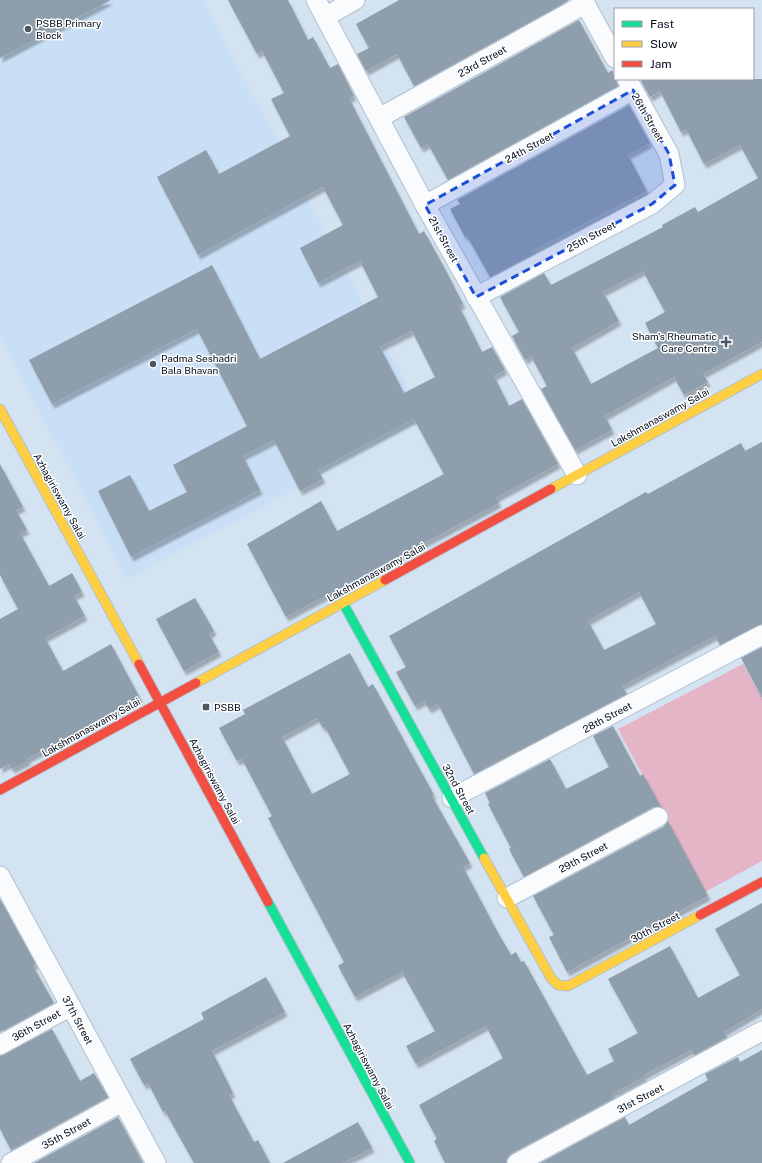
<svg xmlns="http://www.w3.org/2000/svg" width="762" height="1163" viewBox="0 0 762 1163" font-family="'Public Sans',sans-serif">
  <defs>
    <filter id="shadow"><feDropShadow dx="2.5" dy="4.5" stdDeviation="1" flood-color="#0004"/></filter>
  </defs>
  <rect width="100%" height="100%" fill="#d4e3f1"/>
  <!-- built -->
  <polygon fill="#c8dff5" points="0,0 203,0 425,420 127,579 0,337"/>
  <!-- green -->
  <polygon fill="#e4b5c6" points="743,664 762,699 762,861 705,892 618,729"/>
  <!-- building -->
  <g fill="#8f9eac" fill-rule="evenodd" filter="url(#shadow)">
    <polygon points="0,0 111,0 0,58"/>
    <path d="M228,0H288L308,40L313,37L330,68L338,64L354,96L349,98L419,234L424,231L444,267L463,304L459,306L482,352L492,347L505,370L494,376L509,406L522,399L558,464L496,498L499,503L286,617L247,544L321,501L337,531L444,474L414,419L318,470L323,479L300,491L274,440L243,456L260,490L131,557L98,491L130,475L149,511L187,492L173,465L247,426L197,329L52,404L29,360L212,265L260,359L378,297L360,261L318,283L300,248L343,225L323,187L198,255L157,177L206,150L219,174L290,136L271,99L284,93L262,51L257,54ZM412,331L435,377L404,393L380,347Z"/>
    <polygon points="399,0 568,0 568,1 414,86 397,54 366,71 357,54 369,48 356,24"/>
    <polygon points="579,20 608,73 612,70 618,86 448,180 428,144 421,148 404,117"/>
    <path d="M640,79H762V342L703,374L708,382L684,395L674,377L605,416L612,430L575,450L541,389L547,386L531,356L525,360L512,336L519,332L500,297L544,273L551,285L663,227L662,225L695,207L698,212L758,178L740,145L704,164L686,129L681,132L660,91L650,97ZM643,271L665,312L645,323L658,348L591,384L572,348L619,321L603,292Z"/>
    <polygon points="629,105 650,143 628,155 647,191 532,251 534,254 490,277 467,236 465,237 450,209 460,204 457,200"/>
    <path d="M762,442V624L720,645L715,636L622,686L627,694L474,774L438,704L429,709L424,701L415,706L396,672L406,667L389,636L646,492L648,494L741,443L745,451ZM639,592L656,624L604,650L588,621Z"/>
    <polygon points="0,464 23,507 16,510 27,530 20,533 49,586 72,573 82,592 74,596 85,616 45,638 63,671 111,644 140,698 27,759 28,761 12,769 9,764 0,769 0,619 18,609 0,575"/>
    <polygon points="195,598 214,631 209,634 219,652 184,671 156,619"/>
    <polygon points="762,647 762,698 741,658"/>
    <path d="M350,653L368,687L373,684L434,795L432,796L470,863L463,867L497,931L511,955L516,952L521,962L524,961L587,1075L614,1061L608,1049L638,1033L608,979L670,946L698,998L740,975L715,929L762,903V1009L724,1032L727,1037L694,1055L691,1050L644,1075V1077L612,1094L614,1098L512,1153L507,1158L506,1163H445L434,1141L437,1139L419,1105L503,1058L486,1026L416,1064L406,1046L435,1031L402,972L355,997L338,966L344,962L268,818L272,816L242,759L237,761L219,728L245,714L243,710ZM317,718L323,728L325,727L350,774L312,794L282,737Z"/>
    <polygon points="613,726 640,776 643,774 661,807 653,807 524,877 509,849 511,848 488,804 490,803 485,793 550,759 566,789 609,767 593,736"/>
    <polygon points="668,821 708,896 567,972 549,937 554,935 533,896 663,827"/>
    <polygon points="0,899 36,964 33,966 54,1003 0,1032"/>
    <polygon points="266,977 285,1012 212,1051 233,1093 229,1095 254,1142 258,1140 270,1163 194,1163 165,1111 163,1112 148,1083 144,1085 130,1059 204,1019 201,1013"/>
    <polygon points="52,1029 80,1081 94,1073 108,1097 11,1150 0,1129 0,1056"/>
    <polygon points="762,1050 762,1163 540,1163 625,1117 629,1125 708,1080 705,1074 738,1057 740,1062"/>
    <polygon points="118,1117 143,1163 34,1163"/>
    <polygon points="358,1122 372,1148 343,1163 283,1163"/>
  </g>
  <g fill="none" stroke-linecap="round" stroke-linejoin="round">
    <!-- street casing -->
    <g stroke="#b1c0ce" stroke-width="21">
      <g id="street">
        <polyline points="316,0 425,205 577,475"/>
        <polyline points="583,0 615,58"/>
        <polyline points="325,17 355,0"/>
        <polyline points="379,118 585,4"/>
        <polyline points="425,205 633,90"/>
        <polyline points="476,297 652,204 675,185 669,154 627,79"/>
        <polyline points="452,798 762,635"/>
        <polyline points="0,876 156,1163"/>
        <polyline points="507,898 658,817"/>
        <polyline points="0,1045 71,1006"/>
        <polyline points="11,1163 122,1102"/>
        <polyline points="517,1163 762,1031"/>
      </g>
    </g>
    <!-- fast casing -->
    <g stroke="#b1c0ce" stroke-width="11">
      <g id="fast">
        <polyline points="343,603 484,858"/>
        <polyline points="268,902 410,1163"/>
      </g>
    </g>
    <!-- slow casing -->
    <g stroke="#b1c0ce" stroke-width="11">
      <g id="slow">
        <polyline points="0,409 139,664"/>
        <polyline points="551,489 762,374"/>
        <polyline points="196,683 385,580"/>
        <polyline points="484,858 551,978 558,985 568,986 700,915"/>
      </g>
    </g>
    <!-- jam casing -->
    <g stroke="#b1c0ce" stroke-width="11">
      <g id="jam">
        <polyline points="385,580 551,489"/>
        <polyline points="139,664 268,902"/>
        <polyline points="0,790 196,683"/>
        <polyline points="700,915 762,882"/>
      </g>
    </g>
    <!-- street -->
    <use href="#street" stroke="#f9fbfd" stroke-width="19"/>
    <!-- fast -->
    <use href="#fast" stroke="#16e098" stroke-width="9"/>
    <!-- slow -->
    <use href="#slow" stroke="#ffcf43" stroke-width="9"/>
    <!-- jam -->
    <use href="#jam" stroke="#f24e42" stroke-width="9"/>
  </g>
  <!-- marked area -->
  <path fill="#1d4ed8" fill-opacity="0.2" stroke="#1d4ed8" stroke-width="3" stroke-dasharray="8 5" stroke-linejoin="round" d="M633,90L669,154L675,185L652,204L476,297L425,205Z"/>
  <!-- markers -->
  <g fill="#4a5765" stroke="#fff" stroke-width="1.5">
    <circle cx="28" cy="29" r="4"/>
    <path d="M724 336h4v4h4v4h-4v4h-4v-4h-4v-4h4z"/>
    <circle cx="153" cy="364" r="4"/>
    <rect x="202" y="703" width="8" height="8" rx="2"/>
  </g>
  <g text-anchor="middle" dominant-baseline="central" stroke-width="3" stroke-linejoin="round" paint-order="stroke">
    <!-- poi labels -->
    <g font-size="10" fill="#000c1a" stroke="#fff" text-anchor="start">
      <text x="36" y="23">PSBB Primary<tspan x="36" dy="12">Block</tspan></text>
      <text x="717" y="336" text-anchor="end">Sham's Rheumatic<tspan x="717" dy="12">Care Centre</tspan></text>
      <text x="161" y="358">Padma Seshadri<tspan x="161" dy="12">Bala Bhavan</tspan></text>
      <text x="214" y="707">PSBB</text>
    </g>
    <!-- street labels -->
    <g font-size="10" fill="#000c1a" stroke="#fff">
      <text transform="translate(482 61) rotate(-29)">23rd Street</text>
      <text transform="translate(648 117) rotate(60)">26th Street</text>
      <text transform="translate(529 147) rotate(-29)">24th Street</text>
      <text transform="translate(591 236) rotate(-28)">25th Street</text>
      <text transform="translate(444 239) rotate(61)">21st Street</text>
      <text transform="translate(660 417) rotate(-29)">Lakshmanaswamy Salai</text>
      <text transform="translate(60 496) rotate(61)">Azhagiriswamy Salai</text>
      <text transform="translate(376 572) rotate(-29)">Lakshmanaswamy Salai</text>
      <text transform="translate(607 717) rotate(-28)">28th Street</text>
      <text transform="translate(91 727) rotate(-29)">Lakshmanaswamy Salai</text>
      <text transform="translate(215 781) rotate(62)">Azhagiriswamy Salai</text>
      <text transform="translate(459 789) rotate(61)">32nd Street</text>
      <text transform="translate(583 857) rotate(-28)">29th Street</text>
      <text transform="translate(655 927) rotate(-28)">30th Street</text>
      <text transform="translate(78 1020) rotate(62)">37th Street</text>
      <text transform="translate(36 1025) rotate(-29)">36th Street</text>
      <text transform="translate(369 1066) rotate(62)">Azhagiriswamy Salai</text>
      <text transform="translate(640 1098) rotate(-28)">31st Street</text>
      <text transform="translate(66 1133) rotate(-29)">35th Street</text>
    </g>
  </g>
  <!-- legend -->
  <rect x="614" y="8" width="140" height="72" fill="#ffffff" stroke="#999ea3"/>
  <rect x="622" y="21" width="20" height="6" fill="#16e098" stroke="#999ea3"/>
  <text x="650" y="28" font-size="12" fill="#000c1a">Fast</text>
  <rect x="622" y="41" width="20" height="6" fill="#ffcf43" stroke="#999ea3"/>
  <text x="650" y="48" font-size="12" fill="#000c1a">Slow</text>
  <rect x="622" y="61" width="20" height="6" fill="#f24e42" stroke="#999ea3"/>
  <text x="650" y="68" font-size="12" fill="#000c1a">Jam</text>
</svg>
